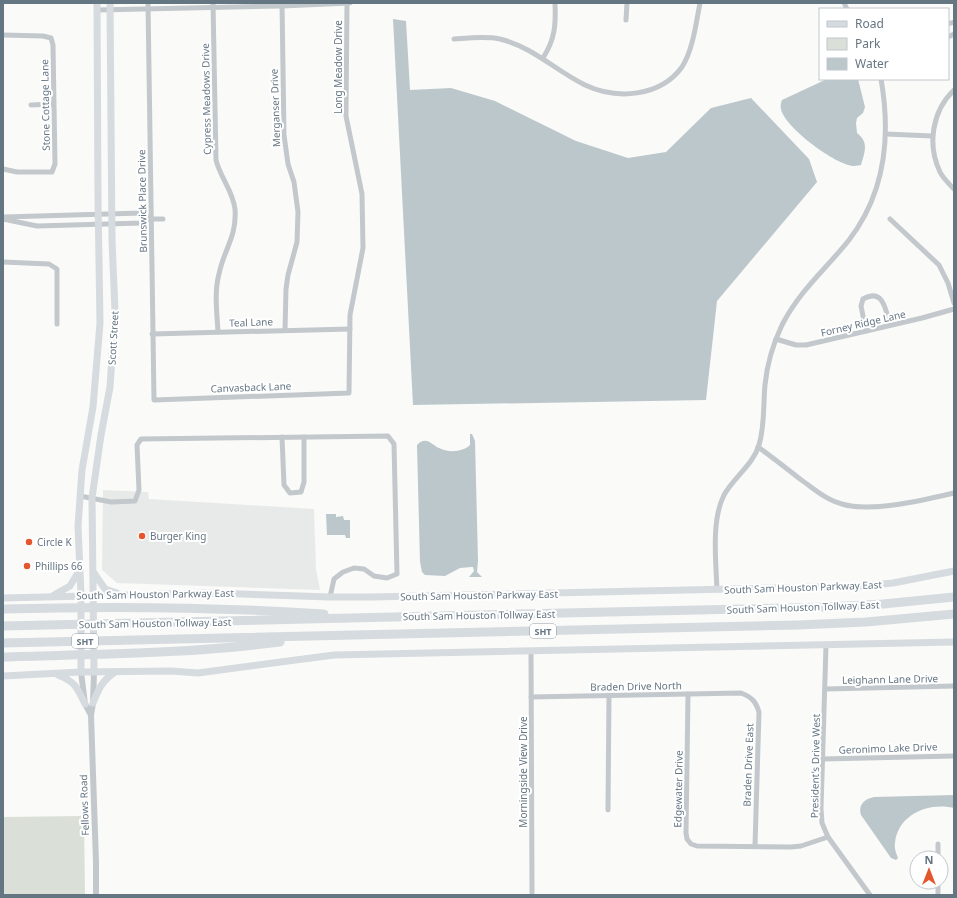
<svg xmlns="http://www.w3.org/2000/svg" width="957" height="898" viewBox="0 0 957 898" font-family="'Noto Sans',sans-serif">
  <rect width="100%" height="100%" fill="#fafaf8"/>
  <!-- built -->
  <polygon fill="#e8e9e9" points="103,490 148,492 149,499 314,509 316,569 320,590 117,583 102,570"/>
  <!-- green -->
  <polygon fill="#dadfd7" points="84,816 85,895 3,895 3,817"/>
  <!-- water -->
  <g fill="#bbc7cb">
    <polygon points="393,19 406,21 410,90 451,88 495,101 576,141 628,158 666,152 711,108 751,98 809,159 817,182 717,301 706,400 413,405"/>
    <path d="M827,79H858L865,107L863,113L857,118L856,123L857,133C869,142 865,152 861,165C859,165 857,166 854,166C837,166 784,127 781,109C780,105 781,103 782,100Z"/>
    <path d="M470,434H472L475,441L478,561L477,572L482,577H469L474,571L473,567H471L460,568L445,576L425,575L422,572L420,562L417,445C426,435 432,445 439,448C448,453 463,452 470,445Z"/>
    <polygon points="326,514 336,514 336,517 343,516 344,520 350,520 350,538 346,538 345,535 327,535"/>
    <path d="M954,795V808C929,802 898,814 895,843C894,848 896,853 898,858L896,860L891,858L861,815C858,804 865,799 874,797Z"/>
  </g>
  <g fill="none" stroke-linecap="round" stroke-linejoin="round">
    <!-- minor -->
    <g stroke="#c3c8cc" stroke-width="5">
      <polyline points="148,3 154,400 349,393 350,315 363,248 362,194 346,116 347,3"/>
      <path d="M213,3L216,160C220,177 233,191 235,209C237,237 224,249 219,274C214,292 217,313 218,332"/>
      <polyline points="282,3 284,135 288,164 294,182 298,212 297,242 288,275 286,289 285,330"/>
      <polyline points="844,3 847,9"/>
      <polyline points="97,10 282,6 350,3"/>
      <polyline points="626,20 627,3"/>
      <polyline points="948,24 954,22"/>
      <polyline points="3,35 43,36 51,38 53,45 55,164 52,172 17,172 3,169"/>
      <polyline points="948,37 954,34"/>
      <path d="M454,39C469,38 485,36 500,39C533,47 556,71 585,85C617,100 660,97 682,67C693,50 696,23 700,3"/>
      <path d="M543,58C555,39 556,25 555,3"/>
      <path d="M954,90C932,111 927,145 940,172C943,178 949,184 954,189"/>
      <polyline points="31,105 53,104"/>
      <polyline points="886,134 932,136"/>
      <polyline points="4,217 142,213 151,219"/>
      <polyline points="3,219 37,226 142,223 151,219 163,219"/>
      <polyline points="890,219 939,265 948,283 954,303"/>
      <polyline points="3,262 49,264 57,269 57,324"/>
      <path d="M866,331L861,306L863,299C884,287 886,312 890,325"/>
      <polyline points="152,334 350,329"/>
      <polyline points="776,339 796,345 806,345 922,318 954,309"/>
      <polyline points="282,437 284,485 290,493 301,492 304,482 304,437"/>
      <path d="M758,447C772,457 786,468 800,479C813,488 826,500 842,504C871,513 924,500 954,493"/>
      <polyline points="80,496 111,502 135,501 139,490 137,445 141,439 388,436 394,444 397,574 387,578 374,576 364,569 354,568 343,572 334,579 330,597"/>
      <path d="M717,590C716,561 711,521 724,495C734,477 753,465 759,445C765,425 763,406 765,385C767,364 773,344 782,325C800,290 826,269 849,240C886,192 891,136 881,79"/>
      <polyline points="826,646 821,809 822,823 828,837 870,895"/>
      <polyline points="531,652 532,893"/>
      <polyline points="825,689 954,686"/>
      <polyline points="688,694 686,833 687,839 691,844 697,846 791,847 801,846 828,837"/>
      <path d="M531,697L741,693C752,697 756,702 759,712L755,846"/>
      <polyline points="823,759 954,756"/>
      <polyline points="608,810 609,695"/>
      <polyline points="938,844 938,858"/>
      <polyline points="938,882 938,895"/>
    </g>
    <!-- tertiary -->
    <g stroke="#c3c8cc" stroke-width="6">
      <polyline points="81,672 85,704 91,715"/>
      <polyline points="94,672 93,703 91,715 96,862 96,895"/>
    </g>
    <!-- secondary -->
    <g stroke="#d6dbdf" stroke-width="7">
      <polyline points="94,573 105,589 117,593"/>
      <polyline points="54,595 70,586 79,571"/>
      <polyline points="3,598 212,593 330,597 371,597 862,586 893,583 954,571"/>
      <polyline points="81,672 81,595 78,526 82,470 93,407 100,323 98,200 97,3"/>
      <polyline points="94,672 92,498 101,435 110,387 115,311 112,240 110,3"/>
      <path d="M58,675C76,682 77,688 85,704"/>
      <polyline points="3,676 81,672 171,671 198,673 334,655 954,642"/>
      <path d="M93,703C99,688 102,681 115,672"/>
    </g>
    <!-- motorway -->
    <g stroke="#d6dbdf" stroke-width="9">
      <path d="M3,609C110,606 217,607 324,614"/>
      <polyline points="3,626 827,607 883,604 954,597"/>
      <polyline points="3,643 798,625 866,622 954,614"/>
      <path d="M3,657C96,654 188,654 280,642"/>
    </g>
  </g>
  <!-- markers -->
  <g fill="#e4572e" stroke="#fff" stroke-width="1.5">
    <circle cx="142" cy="536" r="4"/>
    <circle cx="29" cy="542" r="4"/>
    <circle cx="27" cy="566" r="4"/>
  </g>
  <g text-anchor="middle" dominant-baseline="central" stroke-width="4" stroke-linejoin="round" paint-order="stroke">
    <!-- shield labels -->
    <g fill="#fff" stroke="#939fa8" stroke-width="1">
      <rect x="530" y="624" width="26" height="14" rx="3"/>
      <rect x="72" y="634" width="26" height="14" rx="3"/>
    </g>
    <g font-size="9" font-weight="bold" fill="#657683">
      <text x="543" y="631">SHT</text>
      <text x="85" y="641">SHT</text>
    </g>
    <!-- street labels -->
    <g font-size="10" fill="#657683" stroke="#fff">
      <text transform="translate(338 67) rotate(-90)">Long Meadow Drive</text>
      <text transform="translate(206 99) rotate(-91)">Cypress Meadows Drive</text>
      <text transform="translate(45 105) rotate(-91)">Stone Cottage Lane</text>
      <text transform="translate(275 108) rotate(-92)">Merganser Drive</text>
      <text transform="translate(142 201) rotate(-91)">Brunswick Place Drive</text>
      <text transform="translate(251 322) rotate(-2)">Teal Lane</text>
      <text transform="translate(863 323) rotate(-13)">Forney Ridge Lane</text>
      <text transform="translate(113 338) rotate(-87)">Scott Street</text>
      <text transform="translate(251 387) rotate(-2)">Canvasback Lane</text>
      <text transform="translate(803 587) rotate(-2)">South Sam Houston Parkway East</text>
      <text transform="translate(155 594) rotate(-1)">South Sam Houston Parkway East</text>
      <text transform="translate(479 595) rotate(-1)">South Sam Houston Parkway East</text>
      <text transform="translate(803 607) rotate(-2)">South Sam Houston Tollway East</text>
      <text transform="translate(479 615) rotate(-1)">South Sam Houston Tollway East</text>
      <text transform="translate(155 623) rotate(-1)">South Sam Houston Tollway East</text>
      <text transform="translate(890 679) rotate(-1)">Leighann Lane Drive</text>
      <text transform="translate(636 686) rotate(-1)">Braden Drive North</text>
      <text transform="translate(888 748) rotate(-2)">Geronimo Lake Drive</text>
      <text transform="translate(748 765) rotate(-88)">Braden Drive East</text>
      <text transform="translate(815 766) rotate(-89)">President's Drive West</text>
      <text transform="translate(523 772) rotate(-90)">Morningside View Drive</text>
      <text transform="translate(678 789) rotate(-89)">Edgewater Drive</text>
      <text transform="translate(84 805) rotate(-92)">Fellows Road</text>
    </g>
    <!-- poi labels -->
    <g font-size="10" fill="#657683" stroke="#fff" text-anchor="start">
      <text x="150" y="536">Burger King</text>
      <text x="37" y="542">Circle K</text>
      <text x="35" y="566">Phillips 66</text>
    </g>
  </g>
  <!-- border -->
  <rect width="957" height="898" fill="none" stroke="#657683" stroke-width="8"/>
  <!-- legend -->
  <rect x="819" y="8" width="130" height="72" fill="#ffffff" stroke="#c1c8cd"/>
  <rect x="827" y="21" width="20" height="6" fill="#d6dbdf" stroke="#c1c8cd"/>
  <text x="855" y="28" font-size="12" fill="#657683">Road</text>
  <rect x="827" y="38" width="20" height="12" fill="#dadfd7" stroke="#c1c8cd"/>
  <text x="855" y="48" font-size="12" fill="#657683">Park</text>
  <rect x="827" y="58" width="20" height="12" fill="#bbc7cb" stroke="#c1c8cd"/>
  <text x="855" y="68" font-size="12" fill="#657683">Water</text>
  <!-- north arrow -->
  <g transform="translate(929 870)"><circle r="19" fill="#ffffff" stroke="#c1c8cd"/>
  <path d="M0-3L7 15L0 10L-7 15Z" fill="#e4572e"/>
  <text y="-6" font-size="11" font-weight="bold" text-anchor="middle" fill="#657683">N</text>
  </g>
</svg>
